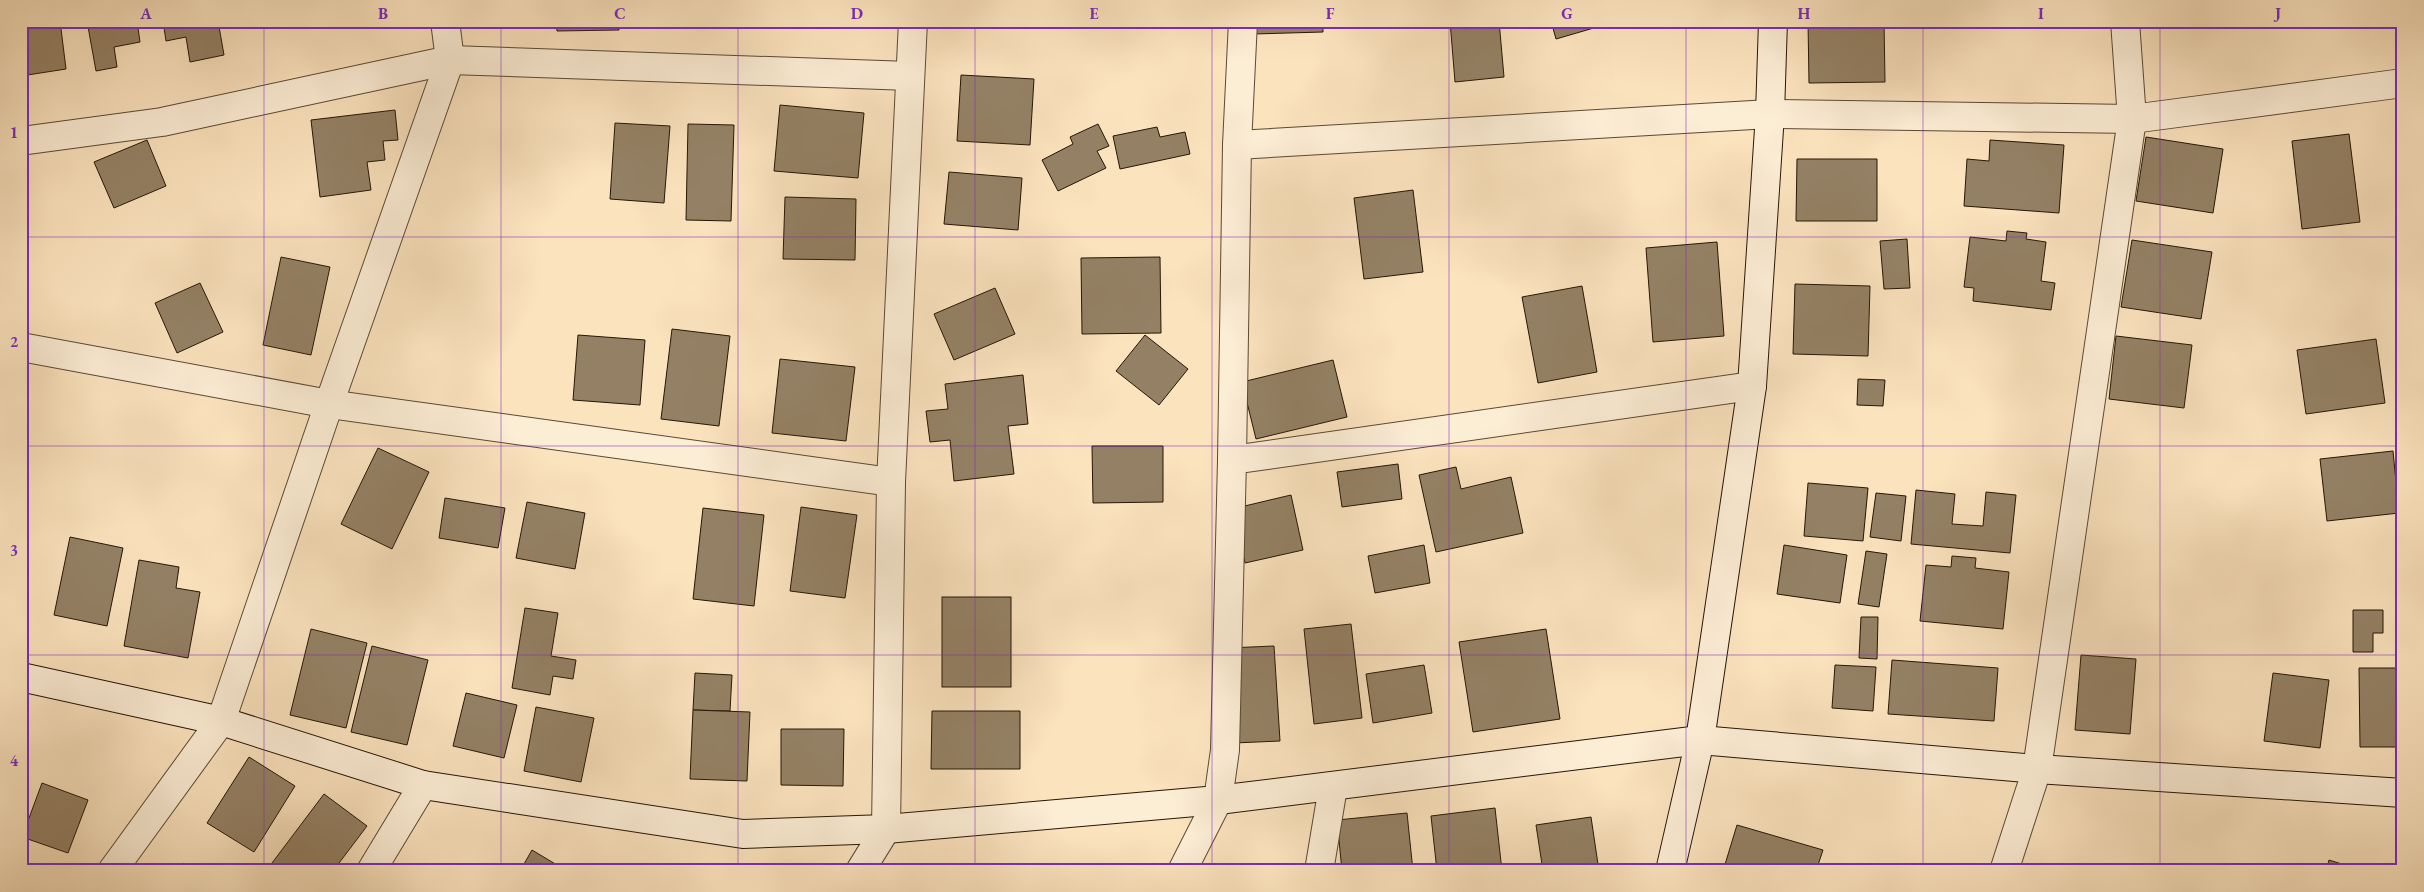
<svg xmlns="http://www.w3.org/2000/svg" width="2424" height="892" viewBox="0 0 2424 892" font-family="'EB Garamond',serif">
  <rect width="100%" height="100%" fill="#fbe3be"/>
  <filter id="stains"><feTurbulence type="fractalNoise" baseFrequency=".004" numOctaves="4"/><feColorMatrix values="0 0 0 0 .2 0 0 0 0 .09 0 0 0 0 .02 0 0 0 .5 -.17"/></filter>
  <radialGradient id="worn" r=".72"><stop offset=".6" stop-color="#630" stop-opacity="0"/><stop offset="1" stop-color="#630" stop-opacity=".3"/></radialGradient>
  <!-- building -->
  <g fill="#948165" stroke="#251605">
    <polygon points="21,21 60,21 66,69 21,76"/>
    <polygon points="87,21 137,21 140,42 114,47 117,67 96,71"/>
    <polygon points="163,21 218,21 224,55 190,62 186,37 166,41"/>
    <polygon points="556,21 619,21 619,30 557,31"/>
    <polygon points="1253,21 1323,21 1323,32 1254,34"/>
    <polygon points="1450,21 1499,21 1504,77 1455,82"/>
    <polygon points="1551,21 1603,21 1604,25 1556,39"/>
    <polygon points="1808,21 1884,21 1885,82 1809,83"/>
    <polygon points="961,75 1034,79 1030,145 957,141"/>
    <polygon points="780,105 864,113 858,178 774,171"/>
    <polygon points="395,110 398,140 383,141 385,160 367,162 371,190 320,197 311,120"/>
    <polygon points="615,123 670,126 664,203 610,199"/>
    <polygon points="688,124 734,125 731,221 686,220"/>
    <polygon points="1098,124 1109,146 1097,151 1106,168 1058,191 1042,160 1073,144 1070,137"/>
    <polygon points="1157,127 1160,137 1185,132 1190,154 1120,169 1113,136"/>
    <polygon points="2349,134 2360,222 2302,229 2292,141"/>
    <polygon points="2146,137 2223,149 2213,213 2136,201"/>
    <polygon points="147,140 166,186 114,208 94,162"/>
    <polygon points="1990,140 2064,145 2059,213 1964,206 1967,159 1989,161"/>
    <polygon points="1797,159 1877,159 1877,221 1796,221"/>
    <polygon points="949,172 1022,178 1018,230 944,224"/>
    <polygon points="1413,190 1423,272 1364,279 1354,198"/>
    <polygon points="785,197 856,199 855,260 783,259"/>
    <polygon points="2007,231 2027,233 2026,239 2046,242 2041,281 2055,283 2051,310 1973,301 1974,288 1964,287 1970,237 2006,241"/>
    <polygon points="1907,239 1910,288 1884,289 1880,241"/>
    <polygon points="2132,240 2212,252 2201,319 2121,307"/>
    <polygon points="1717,242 1724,336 1653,342 1646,248"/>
    <polygon points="281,257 330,267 311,355 263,345"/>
    <polygon points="1160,257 1161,333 1082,334 1081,258"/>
    <polygon points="200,283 223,332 177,353 155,303"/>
    <polygon points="1795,284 1870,286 1868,356 1793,354"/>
    <polygon points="1582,286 1597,372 1538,383 1522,297"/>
    <polygon points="995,288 1015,334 954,360 934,314"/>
    <polygon points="672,329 730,336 719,426 661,419"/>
    <polygon points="578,335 645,340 640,405 573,400"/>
    <polygon points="1145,335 1188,369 1159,405 1116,371"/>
    <polygon points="2116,336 2192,345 2184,408 2109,399"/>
    <polygon points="2376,339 2385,403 2306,414 2297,350"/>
    <polygon points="780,359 855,367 846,441 772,433"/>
    <polygon points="1333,360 1347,417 1256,439 1242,382"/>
    <polygon points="1023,375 1028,424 1008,426 1014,474 954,481 950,440 930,442 926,411 948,409 945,384"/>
    <polygon points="1858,379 1885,380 1883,406 1857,405"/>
    <polygon points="1092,446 1163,446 1163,502 1093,503"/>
    <polygon points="378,448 429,472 392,549 341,524"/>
    <polygon points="2393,451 2399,513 2327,521 2320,459"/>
    <polygon points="1398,464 1402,499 1342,507 1337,472"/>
    <polygon points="1456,467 1461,489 1511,477 1523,533 1436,552 1419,475"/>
    <polygon points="1808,483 1868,488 1863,541 1804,536"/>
    <polygon points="1916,490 1955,494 1952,524 1983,526 1986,492 2016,495 2010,553 1911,544"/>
    <polygon points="1876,493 1906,496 1901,541 1870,537"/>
    <polygon points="1291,495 1303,550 1245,563 1232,509"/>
    <polygon points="445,498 505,508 498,548 439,538"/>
    <polygon points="527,502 585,513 575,569 516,558"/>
    <polygon points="801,507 857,515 845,598 790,591"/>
    <polygon points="703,508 764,515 754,606 693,599"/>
    <polygon points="70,537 123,548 107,626 54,615"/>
    <polygon points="1424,545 1430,583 1375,593 1368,556"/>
    <polygon points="1784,545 1847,555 1840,603 1777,594"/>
    <polygon points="1866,551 1887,554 1879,607 1858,604"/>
    <polygon points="1952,556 1976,558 1975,568 2009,572 2003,629 1920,621 1926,565 1951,567"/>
    <polygon points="139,560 179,567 176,588 200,592 188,658 124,646"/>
    <rect x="942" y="597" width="69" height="90"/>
    <polygon points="525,608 558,613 551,656 576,660 573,679 553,676 550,695 512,688"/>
    <polygon points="2353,610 2383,610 2383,633 2373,633 2373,652 2353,652"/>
    <polygon points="1861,617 1878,617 1877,659 1859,658"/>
    <polygon points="1351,624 1362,718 1314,724 1304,629"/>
    <polygon points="311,629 367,643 346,728 290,715"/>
    <polygon points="1546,629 1560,719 1473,732 1459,642"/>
    <polygon points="372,646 428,660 407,745 351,732"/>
    <polygon points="1274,646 1280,741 1234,743 1228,648"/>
    <polygon points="2081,655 2136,659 2130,734 2075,730"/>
    <polygon points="1892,660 1998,668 1994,721 1888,714"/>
    <polygon points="1424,665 1432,713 1373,723 1366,674"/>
    <polygon points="1835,665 1876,667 1873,711 1832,708"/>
    <polygon points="2359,668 2403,668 2403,747 2360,747"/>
    <polygon points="695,673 732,675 730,711 693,710"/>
    <polygon points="2273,673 2329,680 2320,748 2264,741"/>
    <polygon points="466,693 517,705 504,758 453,746"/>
    <polygon points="536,707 594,718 581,782 524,771"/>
    <polygon points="693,710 750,712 747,781 690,779"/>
    <polygon points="932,711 1020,711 1020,769 931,769"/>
    <polygon points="781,729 844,729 843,786 781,785"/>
    <polygon points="249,757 295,786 254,852 207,823"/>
    <polygon points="42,783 88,800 68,853 22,837"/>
    <polygon points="324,794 367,826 333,871 282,871 272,863"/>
    <polygon points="1495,808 1502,871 1437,871 1431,816"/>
    <polygon points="1407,813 1413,871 1342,871 1337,820"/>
    <polygon points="1591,817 1599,871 1543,871 1536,825"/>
    <polygon points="1737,825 1823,850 1816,871 1723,871"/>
    <polygon points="532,850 567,871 520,871"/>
    <polygon points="2329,860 2364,871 2326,871"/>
    <polygon points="183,863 194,871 177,871"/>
  </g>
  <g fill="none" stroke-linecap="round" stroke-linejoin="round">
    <!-- street casing -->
    <g stroke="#5a4933" stroke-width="30">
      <g id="street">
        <polyline points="21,141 162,122 450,60 910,76"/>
        <polyline points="1237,145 1770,114 2132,119 2403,83"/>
        <polyline points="21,347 329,404 891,482"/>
        <polyline points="1232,460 1752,386"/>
        <polyline points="112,871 221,721 329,404 450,60 445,21"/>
        <polyline points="371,871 423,785"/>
        <polyline points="860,871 886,829 891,482 913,21"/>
        <polyline points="1182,871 1218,800 1225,750 1232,460 1237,145 1243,21"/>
        <polyline points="1319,871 1333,787"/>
        <polyline points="2004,871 2037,769 2132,119 2125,21"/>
      </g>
    </g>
    <!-- secondary casing -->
    <g stroke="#251605" stroke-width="30">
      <g id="secondary">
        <polyline points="21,677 221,721 423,785 743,834 886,829 1218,800 1700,740 2037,769 2403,793"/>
        <polyline points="1670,871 1700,740 1752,386 1770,114 1773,21"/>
      </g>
    </g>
    <!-- street -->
    <use href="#street" stroke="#fcedd5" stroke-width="28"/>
    <!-- secondary -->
    <use href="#secondary" stroke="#fcedd5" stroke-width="28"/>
  </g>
  <!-- grid -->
  <path fill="none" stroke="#7b2cbf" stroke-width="1" stroke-opacity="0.55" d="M264,21V871M501,21V871M738,21V871M975,21V871M1212,21V871M1449,21V871M1686,21V871M1923,21V871M2160,21V871M21,237H2403M21,446H2403M21,655H2403"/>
  <!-- margin -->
  <rect width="2424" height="892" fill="none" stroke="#fbe3be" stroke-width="55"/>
  <rect x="28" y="28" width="2368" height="836" fill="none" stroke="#7b2cbf" stroke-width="2"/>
  <g font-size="16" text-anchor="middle" font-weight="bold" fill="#7b2cbf">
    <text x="146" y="19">A</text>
    <text x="383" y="19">B</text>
    <text x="620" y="19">C</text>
    <text x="857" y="19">D</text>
    <text x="1094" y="19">E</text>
    <text x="1330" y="19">F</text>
    <text x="1567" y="19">G</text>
    <text x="1804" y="19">H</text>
    <text x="2041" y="19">I</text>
    <text x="2278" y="19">J</text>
    <text x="14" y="138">1</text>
    <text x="14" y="347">2</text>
    <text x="14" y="556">3</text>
    <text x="14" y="766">4</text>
  </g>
  <rect width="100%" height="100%" filter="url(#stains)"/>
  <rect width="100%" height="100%" fill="url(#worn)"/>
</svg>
